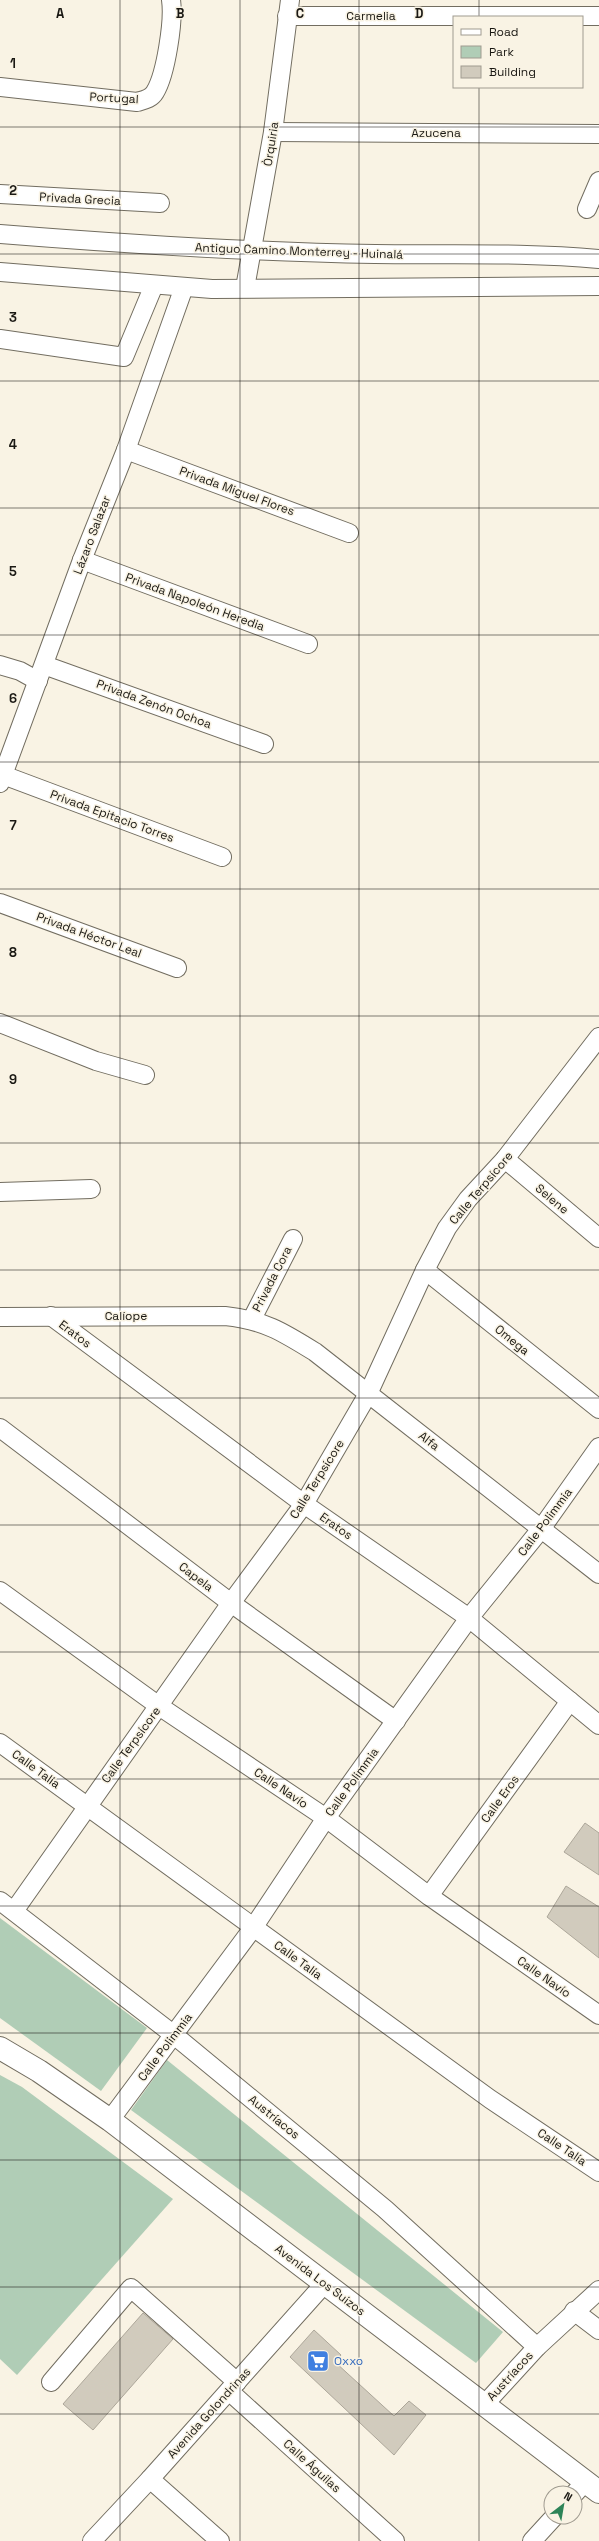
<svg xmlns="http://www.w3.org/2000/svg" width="599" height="2541" viewBox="0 0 599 2541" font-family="'Space Grotesk',sans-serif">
  <rect width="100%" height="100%" fill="#f9f3e4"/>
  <!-- green -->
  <g fill="#b0cdb6">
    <polygon points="0,1918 147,2028 101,2091 0,2018"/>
    <polygon points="167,2060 503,2332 476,2363 131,2110"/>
    <polygon points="0,2075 22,2087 173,2199 17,2375 0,2359"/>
  </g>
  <!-- building -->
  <g fill="#d1cbbd" stroke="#ada79a">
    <polygon points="585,1823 599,1833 599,1875 564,1852"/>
    <polygon points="566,1886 599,1907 599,1958 547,1917"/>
    <polygon points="143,2313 173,2339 93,2430 63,2404"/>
    <polygon points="314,2330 341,2355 335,2362 394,2416 409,2401 426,2415 394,2455 290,2357"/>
  </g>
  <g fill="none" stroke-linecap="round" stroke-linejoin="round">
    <!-- minor casing -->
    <g stroke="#726d60" stroke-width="20">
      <g id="minor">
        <polyline points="287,16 599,16"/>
        <path d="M0,87L137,102C144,100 151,99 155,92C166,74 174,20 171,0"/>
        <polyline points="273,132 599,134"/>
        <polyline points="0,194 160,203"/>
        <polyline points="587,209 599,181"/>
        <path d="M0,234C125,244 250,252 375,254C450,255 525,252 599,259"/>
        <polyline points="0,272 212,289 599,286"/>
        <polyline points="245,288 273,132 290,0"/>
        <polyline points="0,339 124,357 154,285"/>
        <polyline points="126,450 349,533"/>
        <polyline points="82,560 308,644"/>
        <polyline points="0,665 20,671 38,681"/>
        <polyline points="44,665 264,744"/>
        <polyline points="3,775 222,857"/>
        <polyline points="0,783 82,560 126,450 184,287"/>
        <polyline points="0,903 177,968"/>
        <polyline points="0,1023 96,1061 145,1075"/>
        <polyline points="505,1159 599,1238"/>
        <polyline points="0,1192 91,1189"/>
        <polyline points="425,1270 599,1409"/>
        <polyline points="51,1316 304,1504 469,1618 599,1725"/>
        <path d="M0,1317L225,1316C264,1320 283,1332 315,1352L599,1574"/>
        <polyline points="252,1319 293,1239"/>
        <polyline points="0,1428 231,1603 396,1721"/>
        <polyline points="0,1591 159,1706 326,1818 429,1896 599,2015"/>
        <polyline points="0,1743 490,2099 599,2172"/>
        <polyline points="429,1896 570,1701"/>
        <polyline points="0,1901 174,2035 385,2209 537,2347"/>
        <polyline points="14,1911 231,1603 304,1504 368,1394 425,1270 447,1228 468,1199 505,1159 599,1037"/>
        <polyline points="110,2120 253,1928 326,1818 469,1618 541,1529 599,1447"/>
        <polyline points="574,2311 599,2330"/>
        <polyline points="51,2382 131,2288 237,2382"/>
        <polyline points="229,2391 395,2541"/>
        <polyline points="483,2406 537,2347 599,2290"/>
        <polyline points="150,2479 220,2541"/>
        <polyline points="575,2493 585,2482"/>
        <polyline points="92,2541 150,2479 325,2283"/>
        <polyline points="532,2541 554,2517"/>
      </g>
    </g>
    <!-- major casing -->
    <g stroke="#726d60" stroke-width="24">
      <polyline id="major" points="0,2048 39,2071 110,2120 599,2492"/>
    </g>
    <!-- minor -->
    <use href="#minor" stroke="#fff" stroke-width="18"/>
    <!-- major -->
    <use href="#major" stroke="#fff" stroke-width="22"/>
  </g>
  <!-- grid -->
  <path fill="none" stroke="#1a1813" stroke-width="1" stroke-opacity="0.55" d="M120,0V2541M240,0V2541M359,0V2541M479,0V17M479,87V2541M0,127H599M0,254H599M0,381H599M0,508H599M0,635H599M0,762H599M0,889H599M0,1016H599M0,1143H599M0,1270H599M0,1398H599M0,1525H599M0,1652H599M0,1779H599M0,1906H599M0,2033H599M0,2160H599M0,2287H599M0,2414H599"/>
  <!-- icons -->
  <defs>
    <g id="supermarket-square" transform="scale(1.15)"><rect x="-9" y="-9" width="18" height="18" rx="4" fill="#3f7fe0" stroke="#f9f3e4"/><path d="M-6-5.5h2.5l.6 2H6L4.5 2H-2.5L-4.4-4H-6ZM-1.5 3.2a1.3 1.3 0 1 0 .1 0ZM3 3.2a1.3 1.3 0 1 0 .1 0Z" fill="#fff"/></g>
  </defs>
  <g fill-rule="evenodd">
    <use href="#supermarket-square" x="318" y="2361"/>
  </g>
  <g text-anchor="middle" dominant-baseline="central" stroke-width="3" stroke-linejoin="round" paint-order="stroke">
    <!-- street labels -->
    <g font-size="12" fill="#1a1813" stroke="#f9f3e4">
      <text x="371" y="16">Carmelia</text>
      <text transform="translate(114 98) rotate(3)">Portugal</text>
      <text x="436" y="133">Azucena</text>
      <text transform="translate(271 144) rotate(-81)">Òrquiria</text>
      <text transform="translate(80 199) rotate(3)">Privada Grecia</text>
      <text transform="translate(299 251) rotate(2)">Antiguo Camino Monterrey - Huinalá</text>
      <text transform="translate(237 491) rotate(20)">Privada Miguel Flores</text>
      <text transform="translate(92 535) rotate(-69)">Lázaro Salazar</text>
      <text transform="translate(195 602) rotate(20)">Privada Napoleón Heredia</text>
      <text transform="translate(154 704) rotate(20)">Privada Zenón Ochoa</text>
      <text transform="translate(112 816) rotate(20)">Privada Epitacio Torres</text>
      <text transform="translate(89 935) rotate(20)">Privada Héctor Leal</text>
      <text transform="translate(481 1188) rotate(-50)">Calle Terpsícore</text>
      <text transform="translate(552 1199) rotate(40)">Selene</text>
      <text transform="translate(272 1279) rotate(-63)">Privada Cora</text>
      <text x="126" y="1316">Calíope</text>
      <text transform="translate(75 1334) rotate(37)">Eratos</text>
      <text transform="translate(512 1340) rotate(39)">Omega</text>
      <text transform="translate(429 1441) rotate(38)">Alfa</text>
      <text transform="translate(317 1479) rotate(-58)">Calle Terpsícore</text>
      <text transform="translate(545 1522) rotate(-53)">Calle Polimmia</text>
      <text transform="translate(336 1526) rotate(35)">Eratos</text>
      <text transform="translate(196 1577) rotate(37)">Capela</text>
      <text transform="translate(131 1745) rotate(-54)">Calle Terpsícore</text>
      <text transform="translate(36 1769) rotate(36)">Calle Talía</text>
      <text transform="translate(352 1782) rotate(-54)">Calle Polimmia</text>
      <text transform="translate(281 1788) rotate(34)">Calle Navío</text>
      <text transform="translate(500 1799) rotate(-54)">Calle Eros</text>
      <text transform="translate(298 1960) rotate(36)">Calle Talía</text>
      <text transform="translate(544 1977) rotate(35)">Calle Navío</text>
      <text transform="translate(165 2047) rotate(-53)">Calle Polimmia</text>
      <text transform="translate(274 2117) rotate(39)">Austríacos</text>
      <text transform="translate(562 2147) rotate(34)">Calle Talía</text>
      <text transform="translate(320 2280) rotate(37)">Avenida Los Suizos</text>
      <text transform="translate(510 2376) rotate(-48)">Austríacos</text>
      <text transform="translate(209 2413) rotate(-48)">Avenida Golondrinas</text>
      <text transform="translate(312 2466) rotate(42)">Calle Águilas</text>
    </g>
    <!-- shop labels -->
    <g font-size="12" fill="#366cbe" stroke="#f9f3e4" text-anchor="start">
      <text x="334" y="2361">Oxxo</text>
    </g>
  </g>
  <g font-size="13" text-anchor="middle" font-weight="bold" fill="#1a1813" stroke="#f9f3e4" stroke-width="3" stroke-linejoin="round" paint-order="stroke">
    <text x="60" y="18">A</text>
    <text x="180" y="18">B</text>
    <text x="300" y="18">C</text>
    <text x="419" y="18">D</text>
    <text x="13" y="68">1</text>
    <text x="13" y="195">2</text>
    <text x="13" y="322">3</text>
    <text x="13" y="449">4</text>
    <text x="13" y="576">5</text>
    <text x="13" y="703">6</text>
    <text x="13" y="830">7</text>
    <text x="13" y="957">8</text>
    <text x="13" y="1084">9</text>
  </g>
  <!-- legend -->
  <rect x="453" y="16" width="130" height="72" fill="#f9f3e4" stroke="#a09b90"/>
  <rect x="461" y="29" width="20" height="6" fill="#ffffff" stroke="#a09b90"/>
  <text x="489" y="36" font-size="12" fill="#1a1813">Road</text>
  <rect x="461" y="46" width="20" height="12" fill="#b0cdb6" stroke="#a09b90"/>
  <text x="489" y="56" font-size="12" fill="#1a1813">Park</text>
  <rect x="461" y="66" width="20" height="12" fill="#d1cbbd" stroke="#a09b90"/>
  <text x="489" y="76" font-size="12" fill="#1a1813">Building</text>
  <!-- north arrow -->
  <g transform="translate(563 2505) rotate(31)"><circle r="19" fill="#f9f3e4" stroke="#a09b90"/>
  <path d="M0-3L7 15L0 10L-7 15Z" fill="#2d8458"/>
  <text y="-6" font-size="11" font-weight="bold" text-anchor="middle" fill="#1a1813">N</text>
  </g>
</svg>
